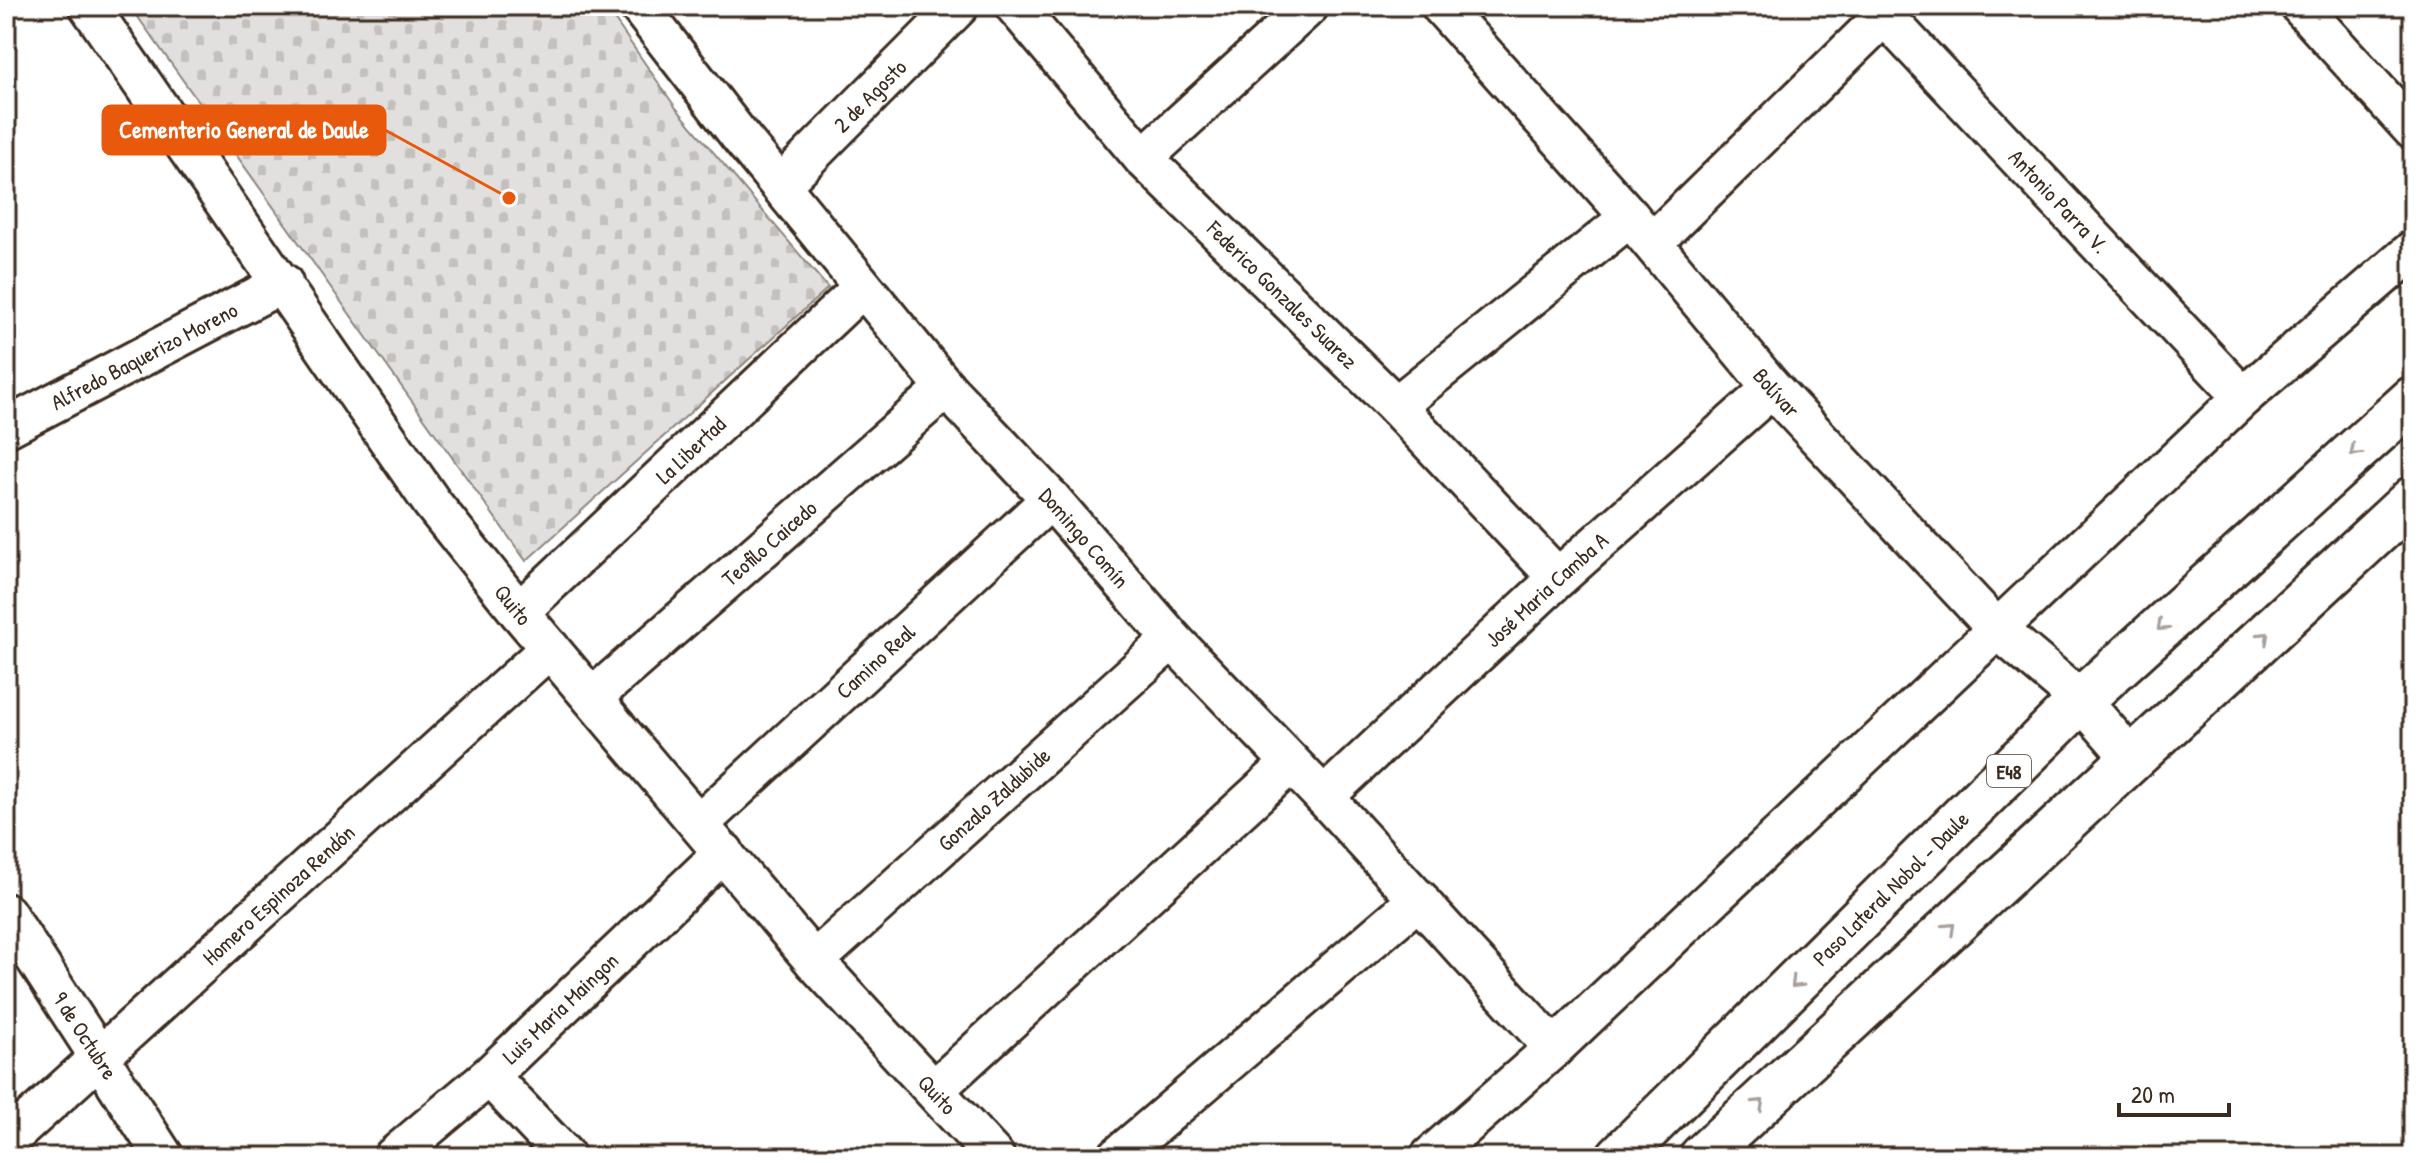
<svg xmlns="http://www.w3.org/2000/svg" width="2419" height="1163" viewBox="0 0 2419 1163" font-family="'Patrick Hand',sans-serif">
  <defs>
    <pattern id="cemetery-stones" width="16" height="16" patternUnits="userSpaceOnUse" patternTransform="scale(2)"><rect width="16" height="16" fill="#e2e0de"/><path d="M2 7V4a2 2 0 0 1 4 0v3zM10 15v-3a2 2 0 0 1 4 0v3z" fill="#c3c0be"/></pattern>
  </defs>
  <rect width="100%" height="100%" fill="#fff"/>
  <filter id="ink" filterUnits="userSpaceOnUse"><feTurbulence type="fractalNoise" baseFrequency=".0125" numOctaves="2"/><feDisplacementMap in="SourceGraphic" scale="16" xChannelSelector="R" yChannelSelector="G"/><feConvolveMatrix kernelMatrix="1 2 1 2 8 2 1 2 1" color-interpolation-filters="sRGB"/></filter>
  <g filter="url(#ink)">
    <!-- cemetery -->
    <polygon fill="url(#cemetery-stones)" stroke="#8e857e" stroke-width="2" points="130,6 605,6 676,108 828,288 526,561"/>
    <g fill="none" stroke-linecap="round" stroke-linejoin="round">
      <!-- minor casing -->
      <g stroke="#3b2a1e" stroke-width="44">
        <g id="minor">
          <path id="s1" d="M89,6L432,503L519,612L814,961L995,1157"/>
          <path id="s2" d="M639,6L738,134L946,388L1051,499L1172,639L1324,797L1554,1048"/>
          <path id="s3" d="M1015,6L1143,158L1396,406L1558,578"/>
          <path id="s4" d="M1441,6L1630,217L1772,388L1997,629L2081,700L2132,759"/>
          <path id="s5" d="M1875,6L2243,397"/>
          <polyline points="2300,6 2413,130"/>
          <polyline points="1143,158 1309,6"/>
          <path id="s6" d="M781,185L959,6"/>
          <polyline points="1652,243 1884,16"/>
          <polyline points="1396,406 1630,217"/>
          <path id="s7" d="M6,428L283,283"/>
          <path id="s8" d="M519,612L862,288"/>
          <path id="s9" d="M593,697L946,388"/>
          <path id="s10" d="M1324,797L1558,578L1772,388"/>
          <path id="s11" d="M699,824L1051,499"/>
          <path id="s12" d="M6,913L164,1157"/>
          <path id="s13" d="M814,961L1172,639"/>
          <polyline points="489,1076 566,1157"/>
          <polyline points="934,1090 1291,763"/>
          <path id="s14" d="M6,1142L550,648"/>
          <path id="s15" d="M393,1157L489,1076L724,852"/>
          <polyline points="1117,1157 1419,899"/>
          <polyline points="1430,1157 1554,1048 2243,397 2413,250"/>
        </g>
      </g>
      <!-- primary casing -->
      <g stroke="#3b2a1e" stroke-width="50">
        <g id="primary">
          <path id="s16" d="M1619,1157L2081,700L2413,399"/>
          <polyline points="1702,1157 2413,499"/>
        </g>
      </g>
      <!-- minor -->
      <use href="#minor" stroke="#fff" stroke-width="38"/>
      <!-- primary -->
      <use href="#primary" stroke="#fff" stroke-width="44"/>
    </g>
    <!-- one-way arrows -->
    <defs><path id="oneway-chevron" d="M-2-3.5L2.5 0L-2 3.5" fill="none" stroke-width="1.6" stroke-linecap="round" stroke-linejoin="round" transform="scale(2)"/></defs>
    <g stroke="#a79f9a">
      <use href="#oneway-chevron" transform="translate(2355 451) rotate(138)"/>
      <use href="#oneway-chevron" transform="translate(2162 626) rotate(138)"/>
      <use href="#oneway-chevron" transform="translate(2264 637) rotate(-43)"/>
      <use href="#oneway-chevron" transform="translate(1950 928) rotate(-43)"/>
      <use href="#oneway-chevron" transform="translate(1796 983) rotate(135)"/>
      <use href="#oneway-chevron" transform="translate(1759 1104) rotate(-43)"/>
    </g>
  </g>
  <g text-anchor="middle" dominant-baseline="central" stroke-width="6" stroke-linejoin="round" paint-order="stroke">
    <!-- shield labels -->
    <rect fill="#fff" stroke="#766a62" stroke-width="2" x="1987" y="755" width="44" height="32" rx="6"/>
    <g font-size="20" font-weight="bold" fill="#3b2a1e">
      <text x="2009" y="771">E48</text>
    </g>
    <!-- street labels -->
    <g font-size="22" fill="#3b2a1e" stroke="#fff">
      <text stroke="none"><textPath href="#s6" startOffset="126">2 de Agosto</textPath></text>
      <text stroke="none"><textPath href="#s5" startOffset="268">Antonio Parra V.</textPath></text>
      <text stroke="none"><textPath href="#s3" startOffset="394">Federico Gonzales Suarez</textPath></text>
      <text stroke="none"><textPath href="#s7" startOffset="156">Alfredo Baquerizo Moreno</textPath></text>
      <text stroke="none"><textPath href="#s4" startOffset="512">Bolívar</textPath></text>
      <text stroke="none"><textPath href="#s8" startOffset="236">La Libertad</textPath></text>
      <text stroke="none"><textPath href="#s2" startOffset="694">Domingo Comín</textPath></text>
      <text stroke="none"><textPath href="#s9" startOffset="234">Teofilo Caicedo</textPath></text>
      <text stroke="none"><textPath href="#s10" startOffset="304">José Maria Camba A</textPath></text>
      <text stroke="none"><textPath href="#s1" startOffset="734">Quito</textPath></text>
      <text stroke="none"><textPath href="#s11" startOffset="240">Camino Real</textPath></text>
      <text stroke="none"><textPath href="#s13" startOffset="242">Gonzalo Zaldubide</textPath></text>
      <text stroke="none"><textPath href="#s16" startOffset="382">Paso Lateral Nobol - Daule</textPath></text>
      <text stroke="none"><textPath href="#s14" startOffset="368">Homero Espinoza Rendón</textPath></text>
      <text stroke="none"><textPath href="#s15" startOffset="224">Luis Maria Maingon</textPath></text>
      <text stroke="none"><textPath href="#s12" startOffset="146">9 de Octubre</textPath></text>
      <text stroke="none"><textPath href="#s1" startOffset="1382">Quito</textPath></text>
    </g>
  </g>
  <!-- callouts -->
  <path fill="none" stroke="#e8590c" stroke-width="3" d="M509 198L385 130"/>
  <circle fill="#e8590c" stroke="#fff" stroke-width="3" cx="509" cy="198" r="8"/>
  <rect fill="#e8590c" stroke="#e8590c" stroke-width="3" x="103" y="106" width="282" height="48" rx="8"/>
  <g font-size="24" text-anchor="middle" font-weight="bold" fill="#fff">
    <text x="244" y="138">Cementerio General de Daule</text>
  </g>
  <!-- margin -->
  <rect width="2419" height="1163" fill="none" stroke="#fff" stroke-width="32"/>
  <rect x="16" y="16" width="2387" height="1131" fill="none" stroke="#3b2a1e" stroke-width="3" filter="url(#ink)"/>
  <!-- scale -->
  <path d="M2119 1103v12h110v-12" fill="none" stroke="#3b2a1e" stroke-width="4"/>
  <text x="2131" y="1103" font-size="24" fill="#3b2a1e" stroke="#ffffff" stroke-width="6" paint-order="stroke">20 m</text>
</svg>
